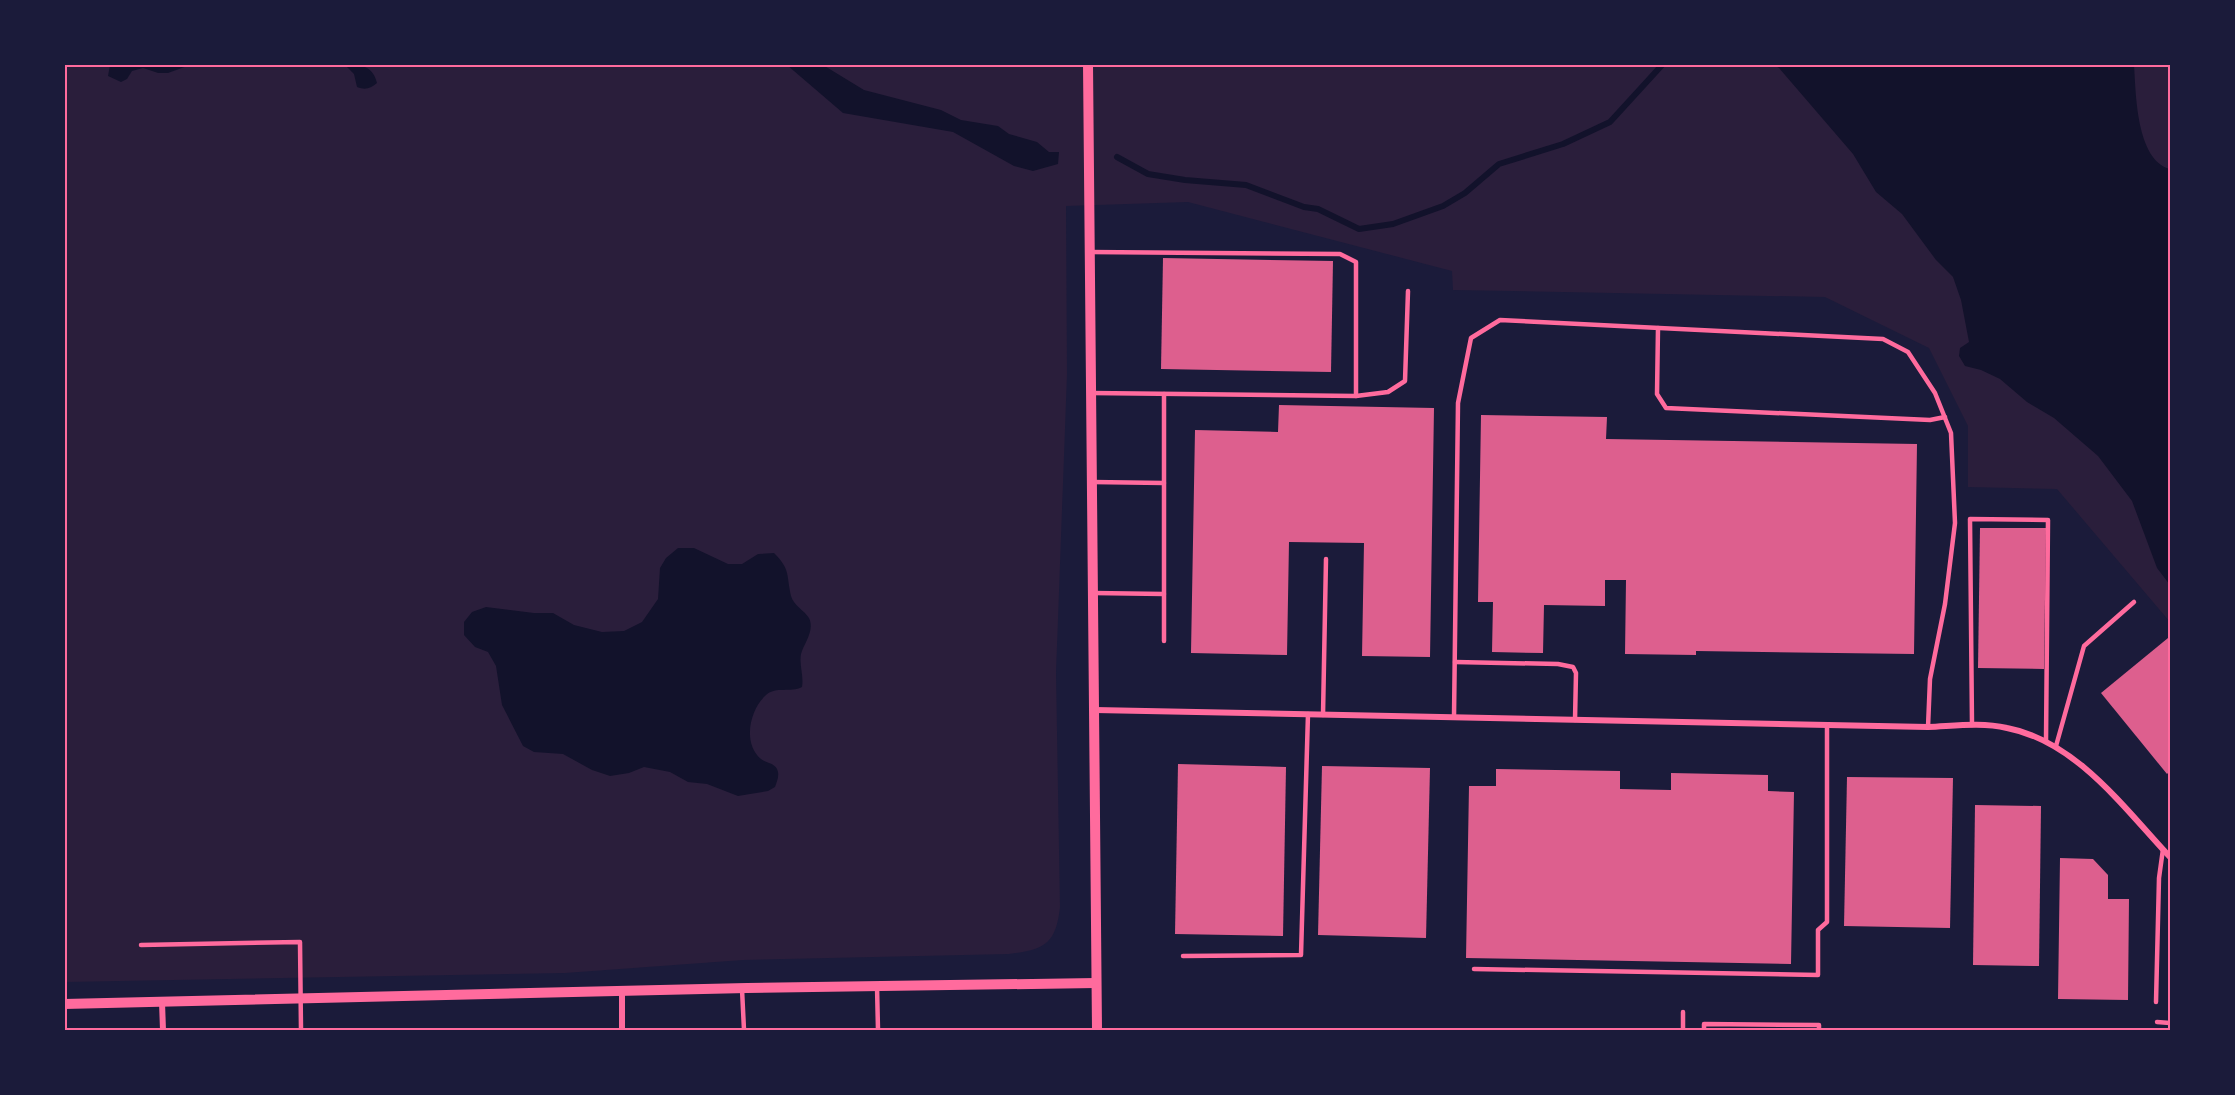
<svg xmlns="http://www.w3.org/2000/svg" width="2235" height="1095" viewBox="0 0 2235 1095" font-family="Mulish,sans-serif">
  <rect width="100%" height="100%" fill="#1b1b3a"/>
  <!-- green -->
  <path fill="#2a1e3b" d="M64,65H2170V622L2057,489L1968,487V426L1929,348L1825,297L1453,290L1452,271L1188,202L1066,206L1067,374L1056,673L1060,907C1056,944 1044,950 1009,954L743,960L565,973L65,982Z"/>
  <!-- water -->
  <g fill="#12122b">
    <polygon points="110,65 110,64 220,65 190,65 168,73 158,73 143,68 132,71 127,79 121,82 108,76"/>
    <path d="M345,65C361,64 373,66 377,83C370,89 365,90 357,87L354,74Z"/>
    <polygon points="787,65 823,65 864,90 941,110 961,120 998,126 1009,134 1037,142 1049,152 1059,152 1058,164 1033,171 1014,166 953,132 843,113"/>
    <path d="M1774,65H2134C2136,93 2136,160 2170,169V585L2157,568L2132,501L2098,456L2054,418L2027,402L2000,379L1981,370L1965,366L1959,356L1960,348L1969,342L1961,300L1953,277L1936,260L1902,214L1876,192L1853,154L1779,68Z"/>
    <path d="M678,548H694L728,564H742L758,554L774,553C791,570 786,575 791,596C794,606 804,610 809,618C815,631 804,643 801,654C799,665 804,676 802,687C791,693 776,686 766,695C750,709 742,743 761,759C766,763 774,763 777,769C780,775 777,781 775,787L768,791L738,796L707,784L688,782L670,772L644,767L629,773L610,776L592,770L563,754L534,752L523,746L502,705L496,666L488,652L475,647L464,635V622L472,612L486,607L534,613H553L574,625L602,632L624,631L642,622L658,599L660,568L666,558Z"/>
  </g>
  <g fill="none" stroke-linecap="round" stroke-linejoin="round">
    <!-- stream -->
    <polyline stroke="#12122b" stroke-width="6" points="1117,157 1148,174 1185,180 1246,185 1304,207 1318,209 1359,229 1393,224 1443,206 1465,193 1499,164 1563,144 1610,122 1663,64"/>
  </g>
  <!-- building -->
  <g fill="#dd5f8e">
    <polygon points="1163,258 1333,261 1331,372 1161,369"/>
    <polygon points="1279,405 1434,408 1430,657 1362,656 1364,543 1289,542 1287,655 1191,653 1195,430 1278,432"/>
    <polygon points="1481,415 1607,417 1606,439 1917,444 1914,654 1696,651 1696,655 1625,654 1626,580 1605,580 1605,606 1544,605 1543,653 1492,652 1493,602 1478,602"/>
    <polygon points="1980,528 2046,528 2044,669 1978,668"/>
    <polygon points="2168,638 2170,642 2170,771 2167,774 2101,693"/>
    <polygon points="1178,764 1286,767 1283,936 1175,934"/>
    <polygon points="1322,766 1430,768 1426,938 1318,935"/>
    <polygon points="1496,769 1620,771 1620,789 1671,790 1671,773 1768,775 1768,791 1794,792 1791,964 1466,958 1469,786 1496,786"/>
    <polygon points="1847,777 1953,778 1950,928 1844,926"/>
    <polygon points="1975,805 2041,806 2039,966 1973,965"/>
    <polygon points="2060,858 2093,859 2108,875 2108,899 2129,899 2128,1000 2058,999"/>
  </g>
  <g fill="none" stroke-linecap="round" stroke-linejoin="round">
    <!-- service -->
    <g stroke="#ff6b9d" stroke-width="4.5">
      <polyline points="1089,252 1340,254 1356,262 1356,396"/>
      <polyline points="1658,328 1657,394 1666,408 1930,420 1945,417"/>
      <polyline points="1091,393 1356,396 1388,392 1405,381 1408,291"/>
      <polyline points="1092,482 1164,483"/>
      <polyline points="1093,593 1164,594"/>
      <polyline points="1164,641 1164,394"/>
      <polyline points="1455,662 1558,664 1573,667 1576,673 1575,720"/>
      <polyline points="1323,715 1326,559"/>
      <polyline points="1454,717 1458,403 1471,338 1500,320 1883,339 1908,352 1935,393 1951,433 1955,523 1945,604 1930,679 1928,727"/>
      <polyline points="1972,725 1970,519 2048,520 2046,741"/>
      <polyline points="2056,746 2084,646 2134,602"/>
      <polyline points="141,945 300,942 301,1030"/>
      <polyline points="1183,956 1301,955 1308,714"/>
      <polyline points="1474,969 1818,975 1818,930 1827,922 1827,725"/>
      <polyline points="877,986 878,1030"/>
      <polyline points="742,989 744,1030"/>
      <polyline points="2156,1002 2159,878 2163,849"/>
      <polyline points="2157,1022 2170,1023"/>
      <polyline points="1683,1030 1683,1012"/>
      <polyline points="1704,1030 1704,1024 1819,1025 1819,1030"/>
    </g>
    <!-- minor -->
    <g stroke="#ff6b9d" stroke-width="6">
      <path d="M1095,710L1928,727C1954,726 1981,722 2007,728C2076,741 2124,808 2170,857"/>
      <polyline points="622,992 622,1030"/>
      <polyline points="162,1002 163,1030"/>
    </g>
    <!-- tertiary -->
    <g stroke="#ff6b9d" stroke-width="10">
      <polyline points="1088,64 1097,1030"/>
      <polyline points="64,1004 747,988 1096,983"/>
    </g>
  </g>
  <!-- border -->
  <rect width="2235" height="1095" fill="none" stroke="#1b1b3a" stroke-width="132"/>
  <rect x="66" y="66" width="2103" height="963" fill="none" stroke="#ff6b9d" stroke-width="2"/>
</svg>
